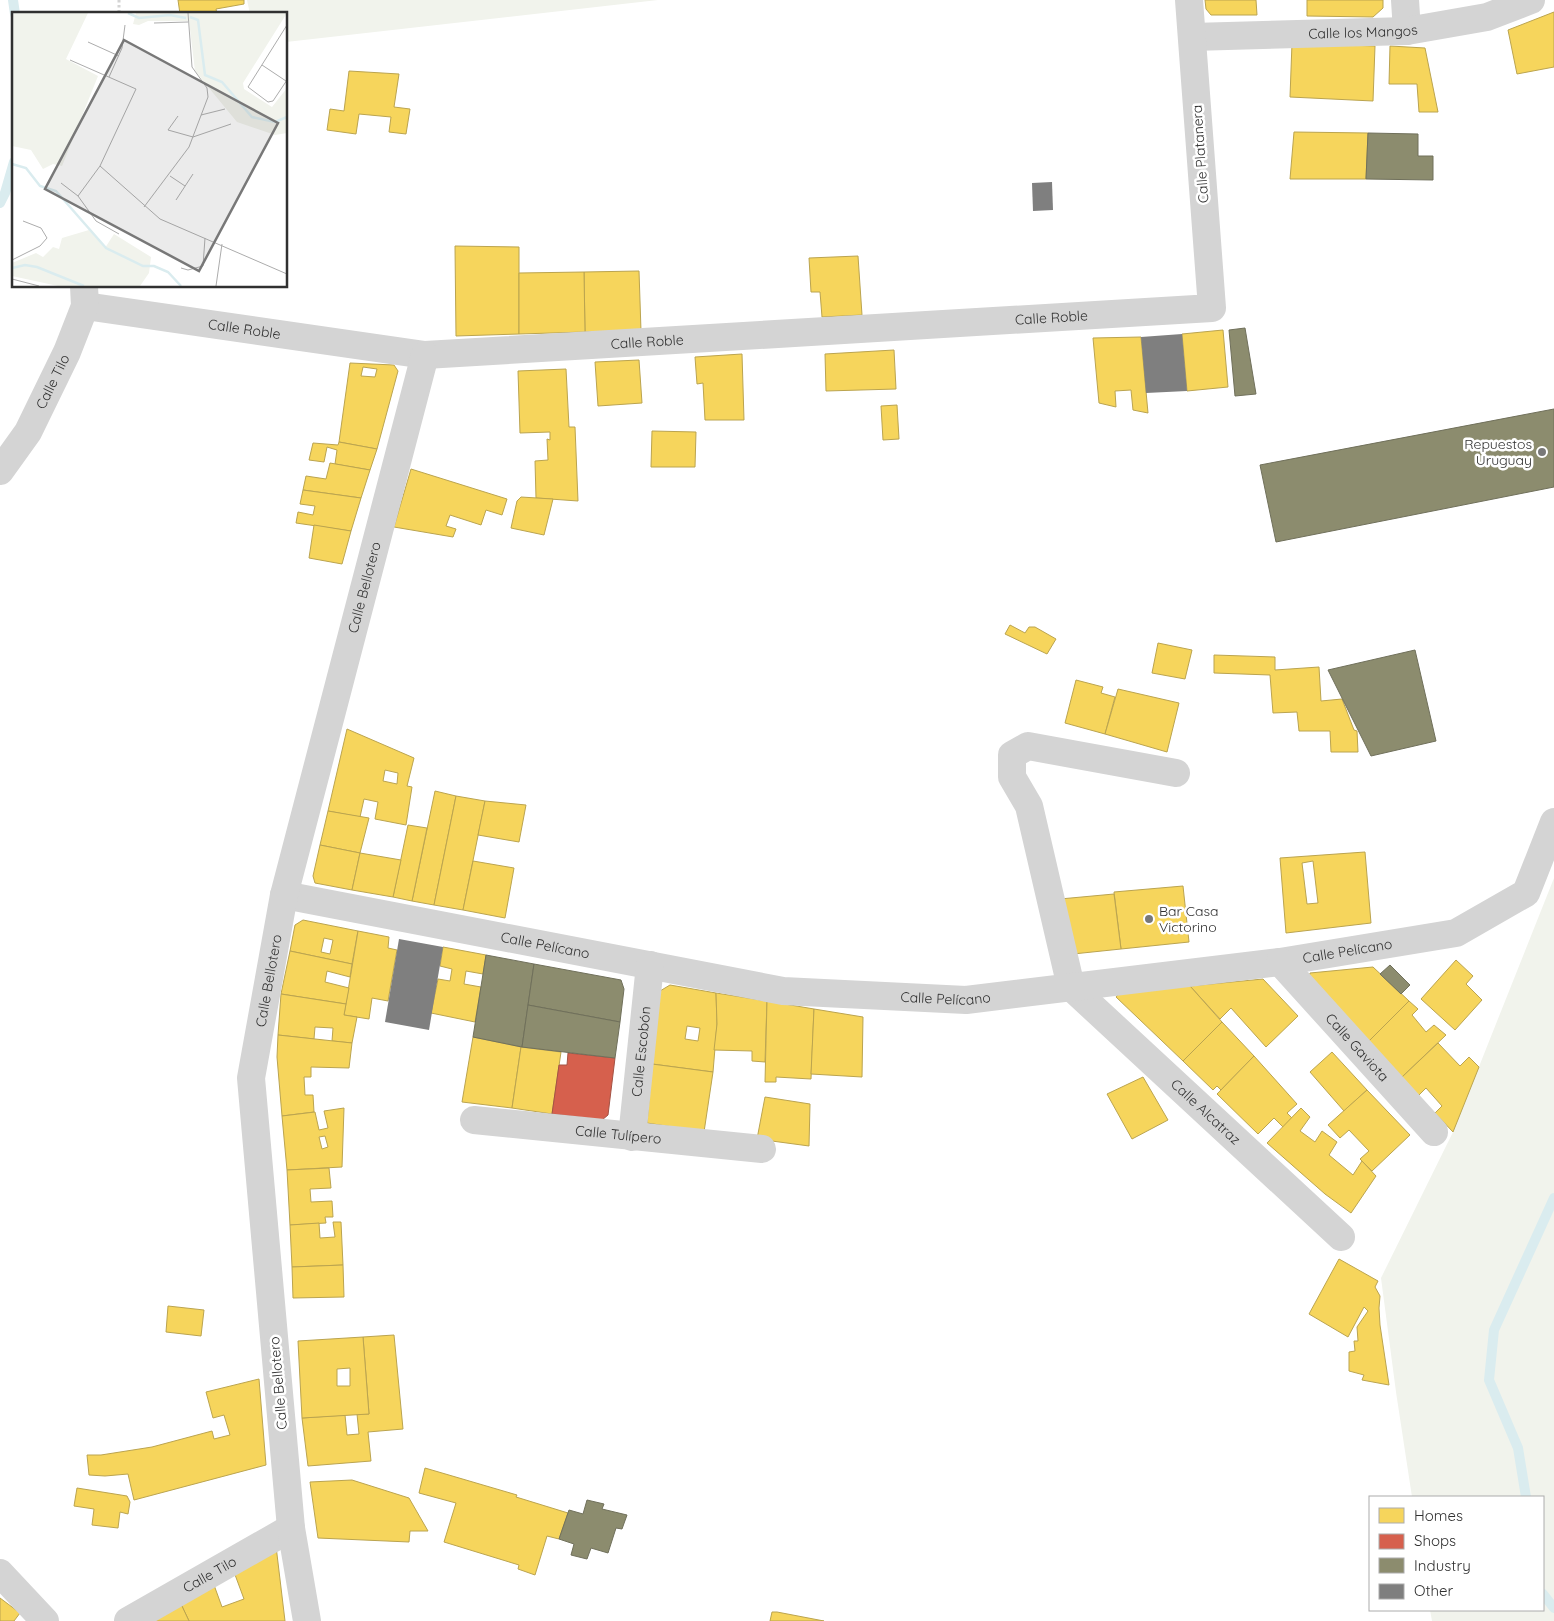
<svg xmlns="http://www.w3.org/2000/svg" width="1554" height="1621" viewBox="0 0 1554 1621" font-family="Quicksand,sans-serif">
  <rect width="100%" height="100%" fill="#fff"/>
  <!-- green -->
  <g fill="#f1f3ec">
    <polygon points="247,0 658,0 286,42 286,14 250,14"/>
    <polygon points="1554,878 1554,1621 1432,1621 1430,1610 1543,1610 1543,1497 1412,1497 1396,1392 1381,1278 1453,1132"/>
  </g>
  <!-- homes -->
  <g fill="#f6d55c" stroke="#bba44f" fill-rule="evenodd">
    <polygon points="178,0 244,0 244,4 216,9 217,14 180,14"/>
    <polygon points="1205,0 1256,0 1257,15 1211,15 1206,9"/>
    <polygon points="1307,0 1383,0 1383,8 1373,17 1307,16"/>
    <polygon points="1554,12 1554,67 1517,74 1508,30"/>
    <polygon points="1292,43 1375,46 1373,101 1290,97"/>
    <polygon points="1390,46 1425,48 1438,112 1419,112 1417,84 1389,84"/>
    <polygon points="349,71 399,74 394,107 410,109 406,134 389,132 391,117 359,114 356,134 327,130 330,109 344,111"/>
    <polygon points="1294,132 1368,133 1366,179 1290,179"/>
    <polygon points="455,246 519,247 519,334 456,336"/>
    <polygon points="858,256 862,315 822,317 820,292 811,292 809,258"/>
    <polygon points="639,271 641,331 585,332 584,272"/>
    <polygon points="584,272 585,332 519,334 519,273"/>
    <polygon points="1223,330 1228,387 1187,391 1182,334"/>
    <polygon points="1141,337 1148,413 1133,410 1131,390 1115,391 1116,407 1099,403 1093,338"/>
    <polygon points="894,350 896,389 826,391 825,354"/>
    <polygon points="742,354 744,420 705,420 703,383 697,384 695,357"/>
    <polygon points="639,360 642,403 598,406 595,362"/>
    <path d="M350,363L394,365L398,371L377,449L339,442ZM363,367L377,369L375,377L361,376Z"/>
    <polygon points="566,369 569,427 575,427 578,501 536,498 535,461 548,460 547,439 550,440 550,432 520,433 518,371"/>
    <polygon points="897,405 899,439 883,440 881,406"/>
    <polygon points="652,431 696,432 695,467 651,467"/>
    <polygon points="339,442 377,449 370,470 335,464 337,450 327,447 324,462 309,460 313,443 338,445"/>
    <polygon points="330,463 370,470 361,498 303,490 306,476 326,479"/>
    <polygon points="411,469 507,499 502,515 486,510 481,525 450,515 446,526 456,529 453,537 394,527"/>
    <polygon points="303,490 361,498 351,531 296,523 298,512 313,515 315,506 300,504"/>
    <polygon points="521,497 553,499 544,535 511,528 517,501"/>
    <polygon points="314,525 351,531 342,564 309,558"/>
    <polygon points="1010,625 1025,633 1029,627 1035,627 1056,639 1047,654 1005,634"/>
    <polygon points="1158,643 1192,650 1185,679 1152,673"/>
    <polygon points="1214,655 1275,657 1275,670 1319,667 1321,701 1342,699 1354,730 1357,731 1358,752 1331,752 1330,731 1299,731 1297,712 1273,713 1270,675 1214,673"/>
    <polygon points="1076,680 1103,687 1101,693 1115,697 1105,734 1065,723"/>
    <polygon points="1118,689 1179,703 1167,752 1105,734"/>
    <path d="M347,729L414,758L407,786L412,787L406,825L375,819L378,802L364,799L360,817L328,811ZM385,770L398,773L397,784L383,781Z"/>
    <polygon points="435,791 456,796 434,905 412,901"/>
    <polygon points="456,796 485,801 463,910 434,905"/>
    <polygon points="485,801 526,805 519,842 478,835"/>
    <polygon points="328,811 369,818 360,853 320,845"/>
    <polygon points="408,825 427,828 412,901 393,897"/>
    <polygon points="320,845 360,853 352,890 315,883 313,876"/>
    <path d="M1365,852L1371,923L1286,933L1280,858ZM1313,861L1318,903L1307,904L1302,863Z"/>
    <polygon points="360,853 401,860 393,897 352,890"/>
    <polygon points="473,861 514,868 505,918 463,910"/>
    <polygon points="1183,886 1189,942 1121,949 1114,892"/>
    <polygon points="1114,894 1121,949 1073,954 1060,899"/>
    <path d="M303,920L358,931L352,964L290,951L295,925ZM324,938L333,940L330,954L321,952Z"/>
    <polygon points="358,931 389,937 388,948 397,950 388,1001 372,998 369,1019 344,1015"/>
    <polygon points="443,947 486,955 483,974 466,971 464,984 481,987 475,1022 431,1013 438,979 450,981 452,969 440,966"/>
    <polygon points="290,951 352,964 350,977 327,971 325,982 349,988 346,1004 281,994"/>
    <polygon points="1456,960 1473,976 1466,984 1482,1000 1455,1030 1421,999"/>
    <polygon points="1373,967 1409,1001 1368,1042 1309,978 1310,973"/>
    <polygon points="1263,979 1298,1016 1266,1047 1231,1008 1220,1019 1190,986"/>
    <path d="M670,985L716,993L717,1024L713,1072L652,1064L660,991ZM687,1026L700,1028L698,1041L685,1039Z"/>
    <polygon points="1190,986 1222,1022 1183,1061 1116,997 1121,991"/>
    <polygon points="716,993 767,1001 765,1062 752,1061 752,1051 714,1050 717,1024"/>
    <polygon points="281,994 346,1004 344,1015 357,1017 352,1043 332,1041 333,1028 315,1027 314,1039 278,1035"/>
    <polygon points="767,1001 814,1009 811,1079 776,1077 776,1082 765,1082"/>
    <polygon points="1409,1001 1418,1009 1412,1015 1426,1032 1434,1025 1446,1035 1401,1078 1368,1042"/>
    <polygon points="814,1009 863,1017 862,1077 811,1074"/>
    <polygon points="1222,1022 1254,1056 1221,1090 1217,1086 1213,1090 1183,1061"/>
    <polygon points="278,1035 352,1043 349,1068 311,1067 311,1077 304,1077 305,1095 313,1095 314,1112 282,1116 277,1057"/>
    <polygon points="473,1037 521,1047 512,1108 462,1102"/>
    <polygon points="1438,1043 1460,1066 1469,1057 1479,1067 1453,1132 1435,1113 1442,1106 1426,1088 1418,1096 1401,1078"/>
    <polygon points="521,1047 561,1052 552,1114 512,1108"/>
    <polygon points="1332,1052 1367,1090 1344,1111 1310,1072"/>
    <polygon points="1254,1056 1297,1104 1287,1113 1292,1118 1283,1127 1274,1118 1258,1134 1217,1094"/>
    <polygon points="652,1064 713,1072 704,1132 647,1123"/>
    <polygon points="1143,1077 1168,1120 1132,1139 1107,1094"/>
    <polygon points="1367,1090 1410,1135 1372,1171 1360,1159 1369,1151 1349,1130 1340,1138 1328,1125"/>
    <polygon points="765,1097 810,1104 809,1146 757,1139"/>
    <path d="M344,1108L342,1167L287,1170L282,1116L315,1112L319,1130L328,1128L324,1111ZM325,1136L328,1147L322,1149L319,1137Z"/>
    <polygon points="1301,1108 1310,1117 1300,1131 1315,1142 1322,1131 1337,1142 1329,1155 1353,1175 1362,1161 1376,1176 1351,1213 1325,1194 1267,1143"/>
    <polygon points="329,1168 331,1188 310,1189 311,1202 332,1201 333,1217 325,1217 326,1223 290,1225 287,1170"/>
    <polygon points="333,1222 341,1222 343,1265 292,1267 290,1225 319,1223 320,1238 335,1237"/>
    <polygon points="1339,1259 1378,1281 1375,1287 1380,1296 1379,1308 1380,1325 1389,1385 1362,1380 1364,1375 1349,1371 1349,1352 1355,1351 1354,1341 1358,1341 1357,1327 1368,1311 1364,1307 1348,1337 1309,1314"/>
    <polygon points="343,1265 344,1297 293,1298 292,1267"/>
    <polygon points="168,1306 204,1310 201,1336 166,1332"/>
    <polygon points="394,1335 403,1429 368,1432 371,1461 308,1466 302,1418 345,1415 347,1435 359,1434 357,1414 369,1414 363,1337"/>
    <path d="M363,1337L369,1414L302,1418L298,1341ZM350,1368V1386H337V1369Z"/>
    <polygon points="259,1379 266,1465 134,1500 128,1474 105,1476 89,1475 87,1455 101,1455 152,1447 212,1431 214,1439 230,1435 224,1415 213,1418 206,1392"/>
    <polygon points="425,1468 517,1495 516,1497 568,1513 559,1539 547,1536 535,1575 518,1569 519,1565 444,1542 456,1503 419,1493"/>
    <polygon points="352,1480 409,1498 428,1531 410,1531 409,1542 318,1538 310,1482"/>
    <polygon points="77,1488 127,1496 130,1502 128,1514 120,1512 118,1528 92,1525 94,1509 74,1506"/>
    <polygon points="276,1546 285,1621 189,1621 181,1604 214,1585 222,1607 244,1599 234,1572"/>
    <polygon points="0,1598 20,1613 14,1621 0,1621"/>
    <polygon points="181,1604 189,1621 153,1621"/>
    <polygon points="772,1612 777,1612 824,1621 770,1621"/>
  </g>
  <!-- shops -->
  <polygon fill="#d6604d" stroke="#a45244" points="568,1053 615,1058 608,1115 602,1120 552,1114 559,1065 567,1065"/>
  <!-- industry -->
  <g fill="#8c8c6e" stroke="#70705b">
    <polygon points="1368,133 1418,134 1418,156 1433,156 1433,180 1366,179"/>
    <polygon points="1245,328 1256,394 1235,396 1229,330"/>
    <polygon points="1554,409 1554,487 1276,542 1260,465"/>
    <polygon points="1415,650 1436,741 1371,756 1328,670"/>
    <polygon points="486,955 534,964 522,1047 473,1037"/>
    <polygon points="534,964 621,980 624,989 620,1022 528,1005"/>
    <polygon points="1390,965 1410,985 1401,994 1380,974"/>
    <polygon points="528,1005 620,1022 615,1058 522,1047"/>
    <polygon points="587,1500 604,1504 602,1509 627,1515 622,1529 616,1528 608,1553 591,1548 587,1559 571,1555 574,1544 559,1539 569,1510 583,1514"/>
  </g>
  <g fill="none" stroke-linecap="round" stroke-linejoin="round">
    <!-- stream -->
    <g stroke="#daecef" stroke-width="10">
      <polyline points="13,0 15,14"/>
      <polyline points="0,203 5,193 14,162"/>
      <polyline points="1526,1497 1518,1448 1489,1380 1494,1330 1554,1198"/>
      <polyline points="1543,1594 1554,1608"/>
    </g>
  </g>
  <!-- building -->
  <g fill="#7f7f7f">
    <polygon points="1052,182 1053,210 1033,211 1032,183"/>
    <polygon points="1182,334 1187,391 1146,393 1141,337"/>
    <polygon points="399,939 443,947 429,1030 385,1022"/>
  </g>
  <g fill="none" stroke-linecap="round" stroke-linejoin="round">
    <!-- path -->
    <polyline stroke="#d4d4d4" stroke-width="3" stroke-dasharray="2.5 2.5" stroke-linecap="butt" points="119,0 119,14"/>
    <!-- minor -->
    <g stroke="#d4d4d4" stroke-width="28">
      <polyline points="1405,0 1407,31"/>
      <path id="s1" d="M1192,37L1407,31L1487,17L1531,0"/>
      <path id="s2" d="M85,306L425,355L1212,308L1189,0"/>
      <path id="s3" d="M0,471L28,432L67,352L85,306L84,286"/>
      <path id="s4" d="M1176,773L1028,746L1012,755V777L1029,806L1071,987L1341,1237"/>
      <path id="s5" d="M284,895L783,991L966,1000L1280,962L1456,933L1526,893L1554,822"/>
      <path id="s6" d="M1280,962L1434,1132"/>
      <path id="s7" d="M474,1120L762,1149"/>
      <path id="s8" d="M632,1137L650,965"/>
      <polyline points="0,1573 45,1621"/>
      <path id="s9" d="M128,1621L291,1528"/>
      <path id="s10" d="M307,1621L291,1528L251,1078L284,895L425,355"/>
    </g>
  </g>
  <!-- markers -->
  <g fill="#787878" stroke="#fff" stroke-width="2">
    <circle cx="1542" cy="452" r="5"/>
    <circle cx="1149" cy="919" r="5"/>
  </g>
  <g text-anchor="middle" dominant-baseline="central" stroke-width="5" stroke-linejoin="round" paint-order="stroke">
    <!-- street labels -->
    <g font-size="14" fill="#303030" stroke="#fff">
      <text stroke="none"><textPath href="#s1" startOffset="171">Calle los Mangos</textPath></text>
      <text transform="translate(1200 154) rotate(-94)">Calle Platanera</text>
      <text stroke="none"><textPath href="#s2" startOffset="971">Calle Roble</textPath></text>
      <text stroke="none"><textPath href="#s2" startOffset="161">Calle Roble</textPath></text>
      <text stroke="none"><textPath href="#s2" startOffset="566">Calle Roble</textPath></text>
      <text stroke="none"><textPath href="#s3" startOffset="104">Calle Tilo</textPath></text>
      <text stroke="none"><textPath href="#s10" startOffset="1050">Calle Bellotero</textPath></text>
      <text stroke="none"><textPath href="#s5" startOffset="266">Calle Pelícano</textPath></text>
      <text stroke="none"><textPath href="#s5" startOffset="1076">Calle Pelícano</textPath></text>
      <text stroke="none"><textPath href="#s10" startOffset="645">Calle Bellotero</textPath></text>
      <text stroke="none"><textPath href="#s5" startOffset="671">Calle Pelícano</textPath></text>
      <text stroke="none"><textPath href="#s6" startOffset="115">Calle Gaviota</textPath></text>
      <text stroke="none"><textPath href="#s8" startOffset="86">Calle Escobón</textPath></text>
      <text stroke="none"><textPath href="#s4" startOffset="594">Calle Alcatraz</textPath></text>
      <text stroke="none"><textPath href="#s7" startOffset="145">Calle Tulípero</textPath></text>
      <text transform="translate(278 1383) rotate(-95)">Calle Bellotero</text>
      <text stroke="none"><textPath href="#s9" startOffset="94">Calle Tilo</textPath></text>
    </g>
    <!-- poi labels -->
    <g font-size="14" fill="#303030" stroke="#fff" text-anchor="end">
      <text x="1532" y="444">Repuestos<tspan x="1532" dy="16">Uruguay</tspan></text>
      <text x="1159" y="911" text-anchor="start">Bar Casa<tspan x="1159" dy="16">Victorino</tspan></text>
    </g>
  </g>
  <!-- overview -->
  <g transform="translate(12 12)">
    <rect width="275" height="275" fill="#fff"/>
    <path d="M0,1H76L54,47L86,64L50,154L41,152L31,157L19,138L0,134ZM124,1H275L231,71L232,77L260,95L275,76V121L263,123L225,110L183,59L177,9H136L127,13L121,12ZM77,218L93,236L102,222L139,245L137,261L128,274H46L0,264V251L24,241L31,245L41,235L47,237L50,226Z" fill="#f1f3ec"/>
    <path fill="none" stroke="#daecef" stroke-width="2.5" d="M116,1L127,6L158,3L174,6M178,5L186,8L193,63L210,70L240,105L263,110L275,105M0,152L14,156L28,174L44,179L94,236L131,254H142L156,260L169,274M0,256L13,253L25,255L72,274"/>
    <path fill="none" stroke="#acacac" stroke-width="1" d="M142,11L176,10M275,13L236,75L256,90L261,89L275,68M76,30L107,44M58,48L124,77L88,154L66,184M250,53L274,69M97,65L110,36L113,13M189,103L213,97M166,104L156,118L181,125L219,112M88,154L148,207L275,262M158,164L173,174M49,171L66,184L84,209L107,222M164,188L181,162M132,195L177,135L196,85L195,76L180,55L176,1M0,248L28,234L35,226L29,216L11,209M169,256L176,258L191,254L193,226M0,267L27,274M204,274L210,232"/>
    <path fill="#787878" fill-opacity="0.15" stroke="#787878" stroke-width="2.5" d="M112,28L266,111L187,259L33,177Z"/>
    <rect width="275" height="275" fill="none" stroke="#303030" stroke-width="2.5"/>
  </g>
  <!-- legend -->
  <rect x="1369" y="1496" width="175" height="115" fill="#ffffff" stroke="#acacac"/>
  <rect x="1379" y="1508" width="25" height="15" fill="#f6d55c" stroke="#acacac"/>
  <text x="1414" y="1521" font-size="15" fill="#303030">Homes</text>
  <rect x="1379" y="1534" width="25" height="15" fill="#d6604d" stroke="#acacac"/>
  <text x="1414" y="1546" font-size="15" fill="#303030">Shops</text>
  <rect x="1379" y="1558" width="25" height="15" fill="#8c8c6e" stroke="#acacac"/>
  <text x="1414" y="1571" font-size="15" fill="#303030">Industry</text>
  <rect x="1379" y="1584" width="25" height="15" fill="#7f7f7f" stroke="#acacac"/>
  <text x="1414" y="1596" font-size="15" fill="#303030">Other</text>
</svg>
